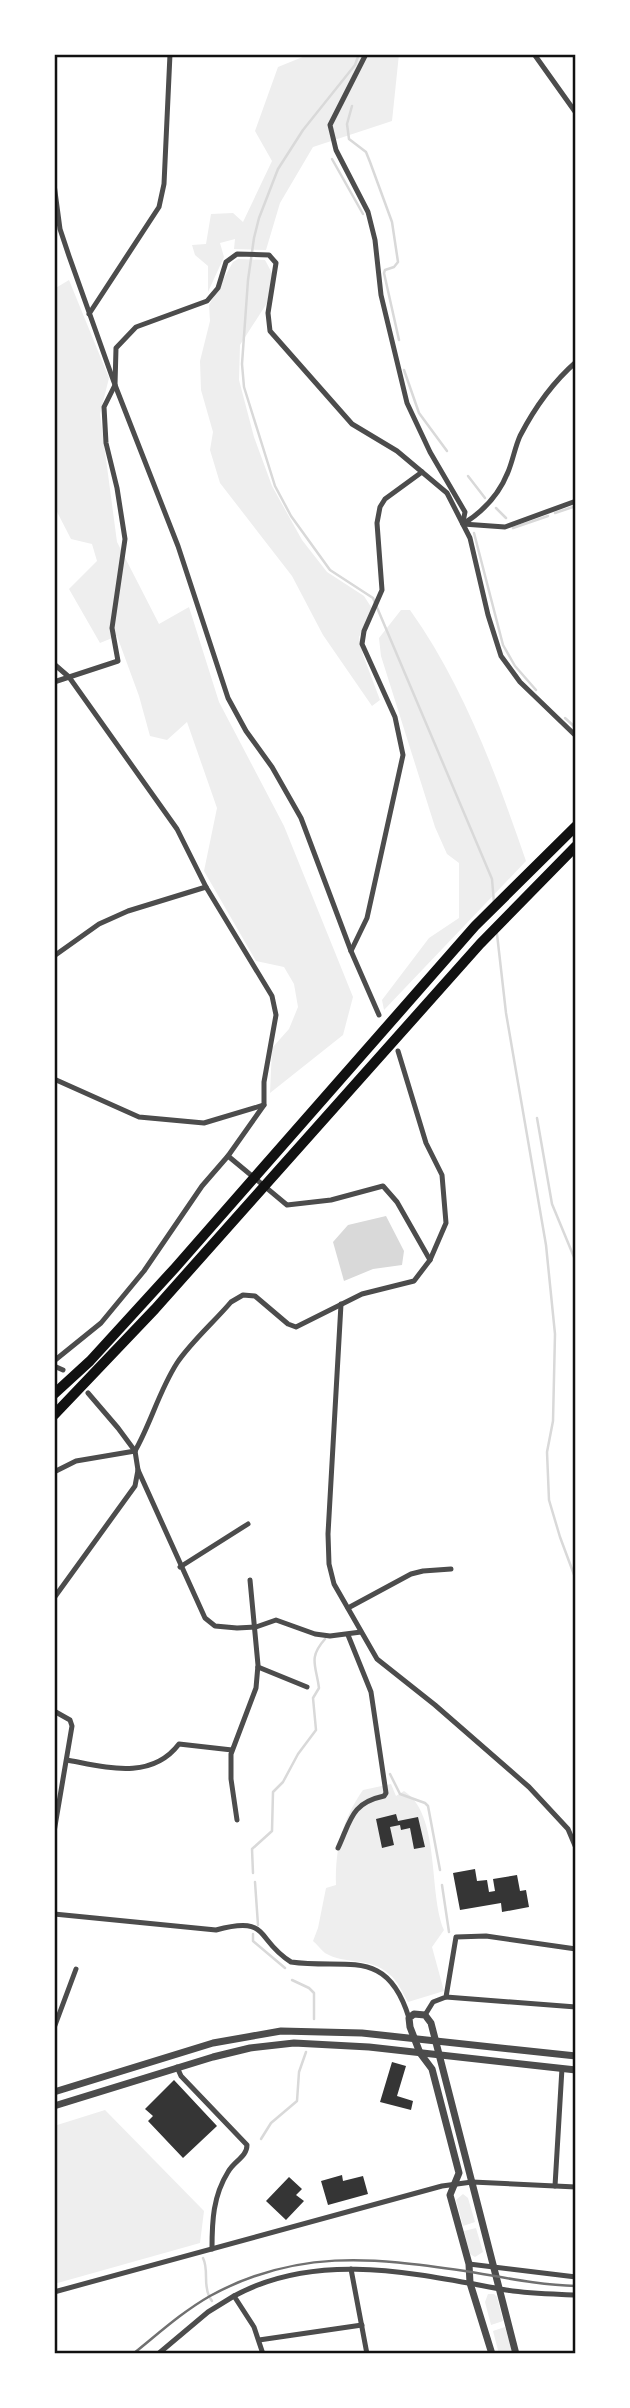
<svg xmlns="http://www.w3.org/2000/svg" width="630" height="2408" viewBox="0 0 630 2408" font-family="Commissioner,sans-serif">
  <rect width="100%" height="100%" fill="#fff"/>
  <!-- green -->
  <g fill="#eee">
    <polygon points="310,54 399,54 392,121 313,147 280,203 266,250 234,249 235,239 220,243 224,257 208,292 208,266 195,255 192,245 206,244 211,214 233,213 243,222 272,161 255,131 278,67"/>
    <polygon points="238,259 265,260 273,275 267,303 240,345 239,380 254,437 272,486 302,540 327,572 364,596 373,610 359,637 363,655 380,700 372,706 323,635 292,576 220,483 210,450 213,432 201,390 200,361 210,321 209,305 233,262"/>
    <polygon points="69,280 109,378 100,414 117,542 159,624 189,607 219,702 284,826 353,997 343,1035 270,1093 272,1048 289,1029 298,1007 294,984 284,967 256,961 204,871 217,808 187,722 167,740 150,736 139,696 117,636 100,643 69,589 97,561 92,544 71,539 54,506 54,289"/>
    <path d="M401,610H410C464,686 496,774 526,861L384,1010L382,1000L429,938L459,918V863L447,854L435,827L381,656L379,638Z"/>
    <path d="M391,1784L396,1796L404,1791C441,1815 428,1893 444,1930L432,1947L444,1991L408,2002C402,1992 398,1981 389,1974C371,1957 345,1965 325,1953C321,1950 317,1944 313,1941L318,1928L326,1888L336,1885C335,1849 342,1820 363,1790Z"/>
    <polygon points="105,2110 204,2211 200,2243 54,2284 54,2126"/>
    <polygon points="463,2194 468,2198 475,2222 463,2226 456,2200"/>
    <polygon points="476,2228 483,2252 475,2257 470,2254 464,2231"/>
    <polygon points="488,2294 494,2294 497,2297 503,2321 491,2325 485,2302"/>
    <polygon points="505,2327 512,2350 511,2354 499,2354 493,2331"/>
  </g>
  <!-- water -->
  <polygon fill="#d9d9d9" points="386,1216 404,1251 402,1265 373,1269 344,1281 333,1242 348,1225"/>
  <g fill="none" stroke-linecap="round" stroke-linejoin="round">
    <!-- stream -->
    <g stroke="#d9d9d9" stroke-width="2.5">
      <polyline points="359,54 355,65 303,130 278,169 259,218 254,238 248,280 242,364 244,387 275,486 291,516 330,570 373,598 492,879 494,903"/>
      <polyline points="352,106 347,124 349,139 366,152 370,162 392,222 398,262 394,267 385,270 384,273 399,340"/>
      <polyline points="332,159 363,214"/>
      <polyline points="404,370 419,413 447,451"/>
      <polyline points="468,476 485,498"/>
      <polyline points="496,508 506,518"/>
      <polyline points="555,513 576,506"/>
      <polyline points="513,528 548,516"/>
      <polyline points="474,533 503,645 515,666 536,690"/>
      <polyline points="565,718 576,728"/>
      <polyline points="497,934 506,1013 546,1245 555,1334 553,1421 547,1452 549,1500 560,1537 576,1580"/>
      <polyline points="537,1118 552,1204 576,1262"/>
      <polyline points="390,1774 400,1794 425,1803 428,1806 440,1870"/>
      <path d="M253,1873L252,1849L272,1831L273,1792L283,1782L298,1754L316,1730L313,1698L319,1688C316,1665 308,1658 325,1639"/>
      <polyline points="255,1882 258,1925"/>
      <polyline points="442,1885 449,1932"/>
      <polyline points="253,1934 253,1941 285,1968"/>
      <polyline points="292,1980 309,1988 314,1993 314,2019"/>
      <polyline points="261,2139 271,2123 297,2101 299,2072 306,2052"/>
      <path d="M203,2258C209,2270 203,2283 209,2296"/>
      <polyline points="210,2298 212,2301"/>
    </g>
  </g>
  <!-- building -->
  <g fill="#353535">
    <polygon points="396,1814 398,1821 418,1817 425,1847 414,1849 410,1828 401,1830 400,1825 390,1827 394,1845 382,1848 376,1819"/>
    <polygon points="475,1869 477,1881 487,1880 489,1892 495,1891 493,1879 517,1875 520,1891 526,1890 529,1907 502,1912 501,1903 460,1910 453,1873"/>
    <polygon points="392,2062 406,2066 397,2096 413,2101 411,2110 380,2102"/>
    <polygon points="174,2080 217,2126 183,2158 148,2121 153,2116 145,2109"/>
    <polygon points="342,2175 343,2181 363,2176 368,2194 328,2205 321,2181"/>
    <polygon points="289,2177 302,2189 296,2195 304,2201 286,2220 266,2201"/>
    <polygon points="455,2351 475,2352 475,2354 455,2354"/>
  </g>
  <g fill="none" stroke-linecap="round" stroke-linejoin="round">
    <!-- minor -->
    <g stroke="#4c4c4c" stroke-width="5">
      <polyline points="366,54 330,125 336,150 368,212 375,240 381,295 407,403 430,452 465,512 463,522"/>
      <polyline points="534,54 576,113"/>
      <polyline points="54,184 60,229 69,256 115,385 178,546 228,698 246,731 272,767 301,818 351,951 379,1015"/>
      <polyline points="89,314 159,207 164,184 170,54"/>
      <path d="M463,524C484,511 499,495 508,472C513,460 515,447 520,436C535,407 552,383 576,362"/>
      <polyline points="463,524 505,527 576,501"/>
      <polyline points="54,664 69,677 177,829 206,887 272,996 276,1015 264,1082 264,1105 228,1156 202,1186 144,1271 101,1323 54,1361"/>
      <polyline points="54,682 118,661 112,628 125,539 117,488 106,443 104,407 115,385 116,348 136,327 207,301 218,288 226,262 237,254 269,255 276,263 268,313 270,331 352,424 397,451 447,493 470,538 488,615 501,656 520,682 576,736"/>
      <polyline points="351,951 367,918 403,755 395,717 362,644 364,631 382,590 377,523 380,507 385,499 422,472"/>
      <polyline points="54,956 99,924 128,911 206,887"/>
      <polyline points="54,1079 139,1117 204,1123 264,1105"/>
      <polyline points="228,1156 287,1205 331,1200 383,1186 397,1202 430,1260"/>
      <polyline points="341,1304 328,1534 329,1564 334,1584 377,1659 435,1705 529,1787 568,1829 576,1848"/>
      <polyline points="54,1366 63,1370"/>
      <polyline points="88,1393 118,1428 135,1451 138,1470 205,1618 215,1626 237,1628 256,1627 276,1620 315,1634 330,1636 361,1632"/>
      <path d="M135,1451C151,1423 159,1391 177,1363C191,1342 215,1321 231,1302L243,1295L255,1296L288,1324L296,1327L362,1294L414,1281L430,1260L446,1223L442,1175L426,1143L398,1051"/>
      <polyline points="54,1472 76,1461 135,1451"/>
      <polyline points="180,1567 248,1524"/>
      <polyline points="54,1598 135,1486 138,1470"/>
      <polyline points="348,1608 411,1574 423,1571 451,1569"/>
      <polyline points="258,1667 307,1687"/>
      <polyline points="54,1711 70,1720 72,1726 54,1832"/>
      <path d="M67,1760C105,1767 151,1781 179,1744L232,1750"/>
      <polyline points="237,1820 231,1779 231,1754 256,1688 258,1665 250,1580"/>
      <path d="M338,1848C351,1820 351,1803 384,1796L386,1793L371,1692L348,1635"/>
      <path d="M54,1914L216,1930C271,1915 255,1940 291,1962C347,1970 387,1946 409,2018"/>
      <polyline points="446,1997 576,2007"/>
      <polyline points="425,2015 433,2002 446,1997 456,1937 486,1936 576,1949"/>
      <polyline points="54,2028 76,1969"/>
      <path d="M177,2067L181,2076L247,2145C247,2157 234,2161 228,2172C213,2196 212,2221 212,2249"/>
      <polyline points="555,2186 562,2068"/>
      <polyline points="469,2264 576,2277"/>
      <polyline points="351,2269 367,2354"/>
      <polyline points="54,2292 442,2186 472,2182 576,2187"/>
      <polyline points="259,2340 362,2325"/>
      <polyline points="158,2354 208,2312 234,2296"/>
      <path d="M263,2354L254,2327L234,2296C319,2250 416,2274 506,2290C529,2294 553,2294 576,2295"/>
    </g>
    <!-- tertiary -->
    <g stroke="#4c4c4c" stroke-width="7">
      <polyline points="54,2092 213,2043 281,2031 362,2033 576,2056"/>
      <polyline points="54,2106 213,2057 250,2048 294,2043 369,2047 576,2070"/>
      <polyline points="492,2354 470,2283 469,2264 450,2195 459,2173 432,2069 420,2053 410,2027 409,2018 414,2014 425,2015 431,2023 516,2354"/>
    </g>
    <!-- motorway -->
    <g stroke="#111" stroke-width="10">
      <polyline points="54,1394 90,1361 175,1268 475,926 576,826"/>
      <polyline points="54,1415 155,1309 480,944 576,846"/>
    </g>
    <!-- rail -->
    <path stroke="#707070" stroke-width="2.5" d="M133,2354C158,2334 182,2312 210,2296C296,2249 372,2257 465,2271C502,2277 538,2285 576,2286"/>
  </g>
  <!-- border -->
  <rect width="630" height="2408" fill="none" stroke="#ffffff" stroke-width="112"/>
  <rect x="56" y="56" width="518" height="2296" fill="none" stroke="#111" stroke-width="2.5"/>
</svg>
